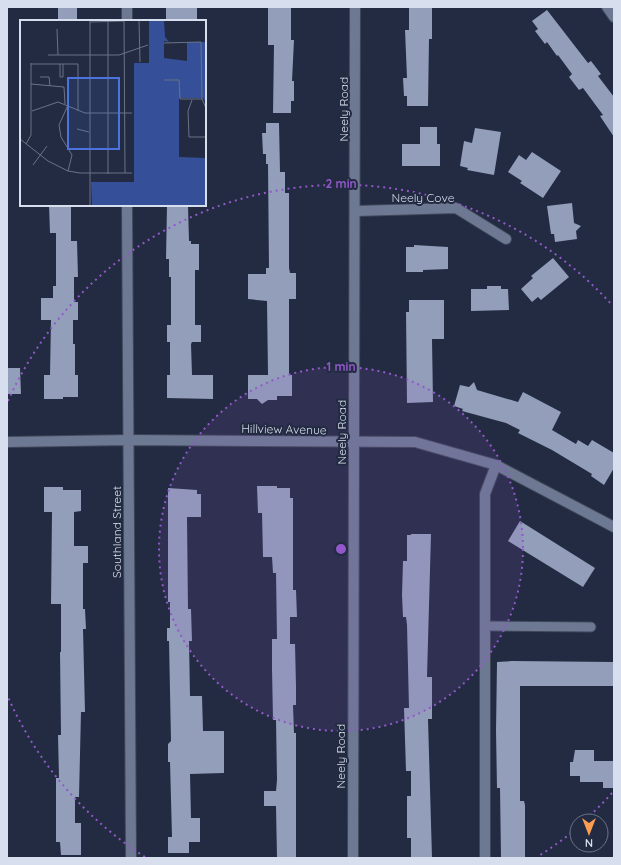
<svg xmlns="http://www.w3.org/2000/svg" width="621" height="865" viewBox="0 0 621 865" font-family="Quicksand,sans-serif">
  <rect width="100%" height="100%" fill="#222b41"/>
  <!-- building -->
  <g fill="#929eba">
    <rect x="58" y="7" width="19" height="14"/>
    <rect x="166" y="7" width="31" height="14"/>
    <polygon points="268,7 291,7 291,40 294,40 292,81 294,81 294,101 291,101 291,113 273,113 274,45 268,45"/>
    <polygon points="409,7 432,7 432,39 429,39 428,106 407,106 407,96 404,96 403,78 407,78 405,30 409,30"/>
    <polygon points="547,10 588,63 591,61 601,74 598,76 614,97 614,137 600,116 603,115 583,88 579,90 569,77 572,74 558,55 557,56 547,42 545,44 535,31 538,29 532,21"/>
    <polygon points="266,123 279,123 280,172 285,172 285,193 289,193 289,268 290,273 296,273 296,299 289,299 289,375 292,375 292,396 277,396 277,400 268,400 262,404 257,399 248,399 248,375 268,375 267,301 248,299 248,274 266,274 266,268 269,268 268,164 266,164 266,154 263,154 262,133 266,133"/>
    <polygon points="420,127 437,127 437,144 440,144 440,166 402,166 402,144 420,144"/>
    <polygon points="475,128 501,132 494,175 467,170 468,168 460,166 464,141 472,143"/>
    <polygon points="532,152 561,171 543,198 520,183 522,181 508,172 519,155 526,160"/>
    <polygon points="572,203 574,223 581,226 576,231 577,239 555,242 554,234 551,234 547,206"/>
    <polygon points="49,205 71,205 71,241 77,241 78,277 74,277 74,302 78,302 78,320 73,320 73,344 75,344 75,375 78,375 78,397 63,397 63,399 44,399 44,375 50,375 51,320 41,320 41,298 53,298 53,286 56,286 56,233 50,233"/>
    <polygon points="167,206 188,206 189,241 191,241 191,244 199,244 199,270 195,270 195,325 201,325 201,342 192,342 191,344 192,375 213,375 213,399 167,398 167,375 170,375 170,342 167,342 167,325 171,325 171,277 169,277 169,259 166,259"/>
    <polygon points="414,245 448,247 448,269 423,270 423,272 406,272 406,247 414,247"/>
    <polygon points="553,258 569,277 541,300 538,297 532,302 521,289 533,278 531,276"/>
    <polygon points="487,286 501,286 501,289 508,289 509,310 471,311 471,289 487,289"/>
    <polygon points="409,300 444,300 444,339 432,339 433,402 407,403 406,312 409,312"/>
    <polygon points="7,368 20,368 21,394 7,394"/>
    <polygon points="474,382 477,390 518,402 523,392 561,412 552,430 576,444 578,440 588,446 592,440 614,453 614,468 604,485 591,476 592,474 552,450 518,433 520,430 506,423 462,411 463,409 454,406 460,385 469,387"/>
    <polygon points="257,486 277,486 277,488 290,488 290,498 293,498 293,590 296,590 297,617 290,617 290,644 295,644 296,686 296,705 293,705 294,733 296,733 296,858 277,858 276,806 264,806 264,791 276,791 277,780 276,720 273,720 272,669 272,639 277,639 276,573 273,573 272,557 263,557 262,513 258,513"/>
    <polygon points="44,487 63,487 63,490 81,490 81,511 74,512 74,546 88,546 88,563 83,563 83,609 85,609 86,629 83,629 85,712 81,712 79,797 75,797 75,823 81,823 81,855 61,855 60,842 56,842 56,778 59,778 58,735 61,735 60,652 61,652 61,604 51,604 52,512 44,512"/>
    <polygon points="168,488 197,490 197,494 201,494 201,517 187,517 188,609 191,609 192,641 189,641 190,696 202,696 203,731 224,731 224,773 190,774 191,818 200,818 200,842 189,842 189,853 168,853 168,837 172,837 170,762 168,762 168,744 171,741 169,641 167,641 167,628 170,628 170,602 168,602"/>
    <polygon points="520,521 595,568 583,587 508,541"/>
    <polygon points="411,534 431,534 427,677 432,677 432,719 428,719 432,858 411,858 411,838 407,838 407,796 411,796 411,771 406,771 404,708 409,708 407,625 406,617 403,617 402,595 403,561 407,561 407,535 411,535"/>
    <polygon points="512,661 614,662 614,686 520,686 520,801 524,801 525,805 525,858 501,858 500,788 497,788 496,731 497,662"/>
    <polygon points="575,750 594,750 594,761 614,761 614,788 603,788 603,782 580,782 580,776 570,776 570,762 573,762"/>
  </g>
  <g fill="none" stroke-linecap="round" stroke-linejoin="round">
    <!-- service casing -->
    <g stroke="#40485a" stroke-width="11">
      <polyline id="service" points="485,626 591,627"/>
    </g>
    <!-- minor casing -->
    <g stroke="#40485a" stroke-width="12">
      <g id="minor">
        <polyline points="127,7 127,21"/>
        <polyline points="607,7 614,17"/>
        <polyline points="127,205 131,858"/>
        <polyline points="356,211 456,208 506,239"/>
        <polyline points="7,442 128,440 415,442 496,465 614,527"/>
        <polyline points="485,858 485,494 496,465"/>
      </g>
    </g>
    <!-- tertiary casing -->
    <g stroke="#40485a" stroke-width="12">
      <polyline id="tertiary" points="353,858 355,7"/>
    </g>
    <!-- service -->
    <use href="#service" stroke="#6d7993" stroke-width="9"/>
    <!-- minor -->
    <use href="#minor" stroke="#6d7993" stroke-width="10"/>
    <!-- tertiary -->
    <use href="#tertiary" stroke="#6d7993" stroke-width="10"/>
  </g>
  <!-- distance rings -->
  <circle cx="341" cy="549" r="182" fill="#9258ca" fill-opacity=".12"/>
  <g fill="none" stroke="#9258ca" stroke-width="2" stroke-dasharray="2 4">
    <circle cx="341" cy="549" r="182"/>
    <path d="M612 793A365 365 0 0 1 585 820M576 829A365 365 0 0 1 537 857M145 857A365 365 0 0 1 8 697M8 401A365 365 0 0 1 612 305"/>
  </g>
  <g text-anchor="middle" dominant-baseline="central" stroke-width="4" stroke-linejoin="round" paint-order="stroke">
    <!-- street labels -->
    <g font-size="12" fill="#d7deed" stroke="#222b41">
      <text transform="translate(343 109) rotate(-90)">Neely Road</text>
      <text x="423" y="197">Neely Cove</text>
      <text transform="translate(284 429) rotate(1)">Hillview Avenue</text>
      <text transform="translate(341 432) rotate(-90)">Neely Road</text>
      <text transform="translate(116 532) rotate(-90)">Southland Street</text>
      <text transform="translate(340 756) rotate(-90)">Neely Road</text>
    </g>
  </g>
  <!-- overview -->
  <g transform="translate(20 20)">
    <rect width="186" height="186" fill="#222b41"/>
    <path d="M129,0H144L145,17L149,22L144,21V38L167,41V22H186V83L183,78H159V137L186,138V186H72L71,162H114V43H129Z" fill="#355098"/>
    <path fill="none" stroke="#6a7386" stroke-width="1" d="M70,0V186M88,0V154M104,0L105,153M119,0L120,42M70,2L104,1M37,9L38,35M144,23L181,22L182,79L186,88M28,35H99L128,25M11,44H58V91M40,44V57H43V44M20,57H29L30,66M144,60H159L160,79H182M11,64L44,67L45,84M172,80L168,91L169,117H186M48,85L39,105L41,117L52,135L48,151M12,91L38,82L65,93H112M57,109L69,112M0,119L28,141L48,151L60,153H112M6,124L11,115V43M13,145L27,126"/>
    <path fill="#4c72dd" fill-opacity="0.15" stroke="#4c72dd" stroke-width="2" d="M48,58H99V129H48Z"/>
    <rect width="186" height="186" fill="none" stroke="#d7deed" stroke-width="2"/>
  </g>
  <circle cx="341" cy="549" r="6" fill="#9258ca" stroke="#222b41" stroke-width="2"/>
  <g font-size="12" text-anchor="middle" font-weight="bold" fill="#9258ca" stroke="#222b41" stroke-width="4" stroke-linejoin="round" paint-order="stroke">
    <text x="341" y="188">2 min</text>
    <text x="341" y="371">1 min</text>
  </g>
  <!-- border -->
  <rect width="621" height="865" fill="none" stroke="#d7deed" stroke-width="16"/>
  <!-- north arrow -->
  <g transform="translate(589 833) rotate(180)"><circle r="19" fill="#222b41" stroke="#6a7386"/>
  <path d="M0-3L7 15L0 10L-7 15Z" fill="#fc9d53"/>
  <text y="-6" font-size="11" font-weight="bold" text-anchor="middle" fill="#d7deed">N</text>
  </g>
</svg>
